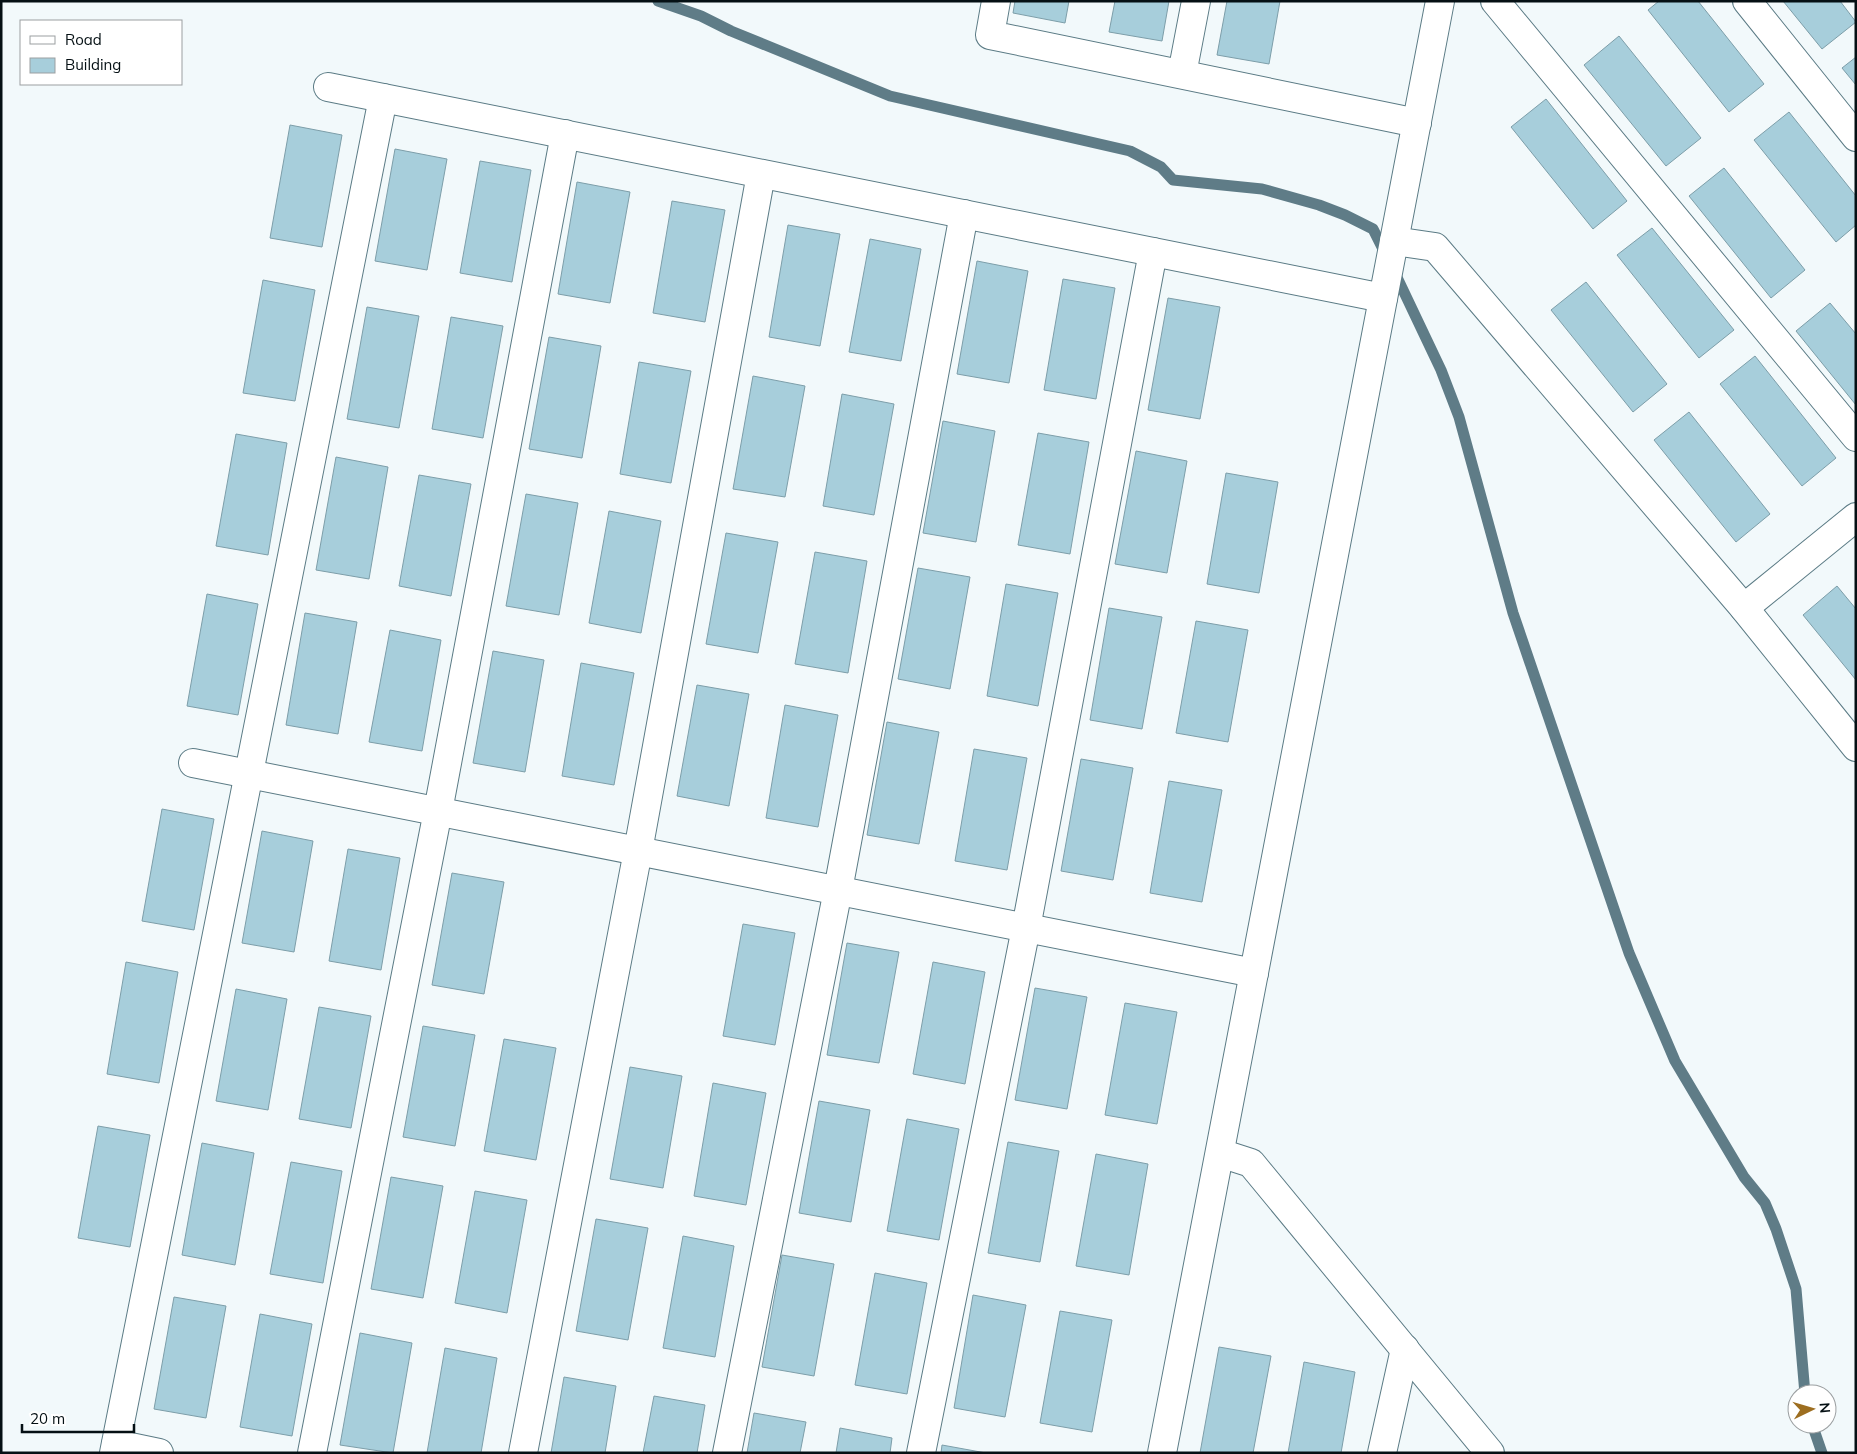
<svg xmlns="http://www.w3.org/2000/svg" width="1857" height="1454" viewBox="0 0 1857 1454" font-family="Mulish,sans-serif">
  <rect width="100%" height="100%" fill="#f2f9fb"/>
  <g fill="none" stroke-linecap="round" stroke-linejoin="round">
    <!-- stream -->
    <g stroke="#5f7c87" stroke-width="11">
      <polyline points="658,1 701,16 731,31 890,96 1130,151 1161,167 1173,180 1262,189 1319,205 1345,215 1373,229 1387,257"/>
      <polyline points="1394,271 1441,370 1459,417 1513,613 1629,953 1675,1061 1744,1177 1765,1203 1776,1229 1796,1289 1805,1394"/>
      <polyline points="1812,1424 1822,1453"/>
    </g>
  </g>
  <!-- building -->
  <g fill="#a7cedb" stroke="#7d9ea9">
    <polygon points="1015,1 1069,1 1065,23 1013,13"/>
    <polygon points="1115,1 1169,1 1162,41 1109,32"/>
    <polygon points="1227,1 1280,1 1269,64 1217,55"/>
    <polygon points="1659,1 1698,1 1764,84 1729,112 1648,10"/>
    <polygon points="1783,1 1840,1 1856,22 1822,49"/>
    <polygon points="1619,36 1701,138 1666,166 1584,65"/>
    <polygon points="1856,57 1856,85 1842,68"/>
    <polygon points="1546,99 1627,201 1593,229 1511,127"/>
    <polygon points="1789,112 1856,196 1856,225 1836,242 1754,140"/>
    <polygon points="290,125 342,135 322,247 270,238"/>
    <polygon points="395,149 447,159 427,270 375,261"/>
    <polygon points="480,161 531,170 512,282 460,273"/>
    <polygon points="1724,168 1805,270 1771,298 1689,196"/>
    <polygon points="577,182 630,192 610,303 558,294"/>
    <polygon points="672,201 725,210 705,322 653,313"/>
    <polygon points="788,225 840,234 820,346 769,337"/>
    <polygon points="1652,228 1734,330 1699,358 1617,255"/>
    <polygon points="870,239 921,249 901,361 849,352"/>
    <polygon points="977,261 1028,271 1009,383 957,374"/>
    <polygon points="1063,279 1115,288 1096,399 1044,390"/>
    <polygon points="263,280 315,290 295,401 243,393"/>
    <polygon points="1586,282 1667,384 1633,412 1551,310"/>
    <polygon points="1168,298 1220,307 1200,419 1148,410"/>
    <polygon points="1830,303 1856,334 1856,405 1796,331"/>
    <polygon points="367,307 419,316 399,428 347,419"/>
    <polygon points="451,317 503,326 483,438 432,429"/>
    <polygon points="549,337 601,346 582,458 529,449"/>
    <polygon points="1755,356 1836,458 1802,486 1720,384"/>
    <polygon points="639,362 691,371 671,483 620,474"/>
    <polygon points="753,376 805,386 785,497 733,489"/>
    <polygon points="842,394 894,404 874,515 823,506"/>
    <polygon points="1689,412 1770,514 1736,542 1654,440"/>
    <polygon points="943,421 995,431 976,542 923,533"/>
    <polygon points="1038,433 1089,442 1070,554 1018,545"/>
    <polygon points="236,434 287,443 268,555 216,546"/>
    <polygon points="1136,451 1187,461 1167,573 1115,564"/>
    <polygon points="336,457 388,467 369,579 316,570"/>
    <polygon points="1226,473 1278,482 1259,593 1207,584"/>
    <polygon points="419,475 471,484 451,596 399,586"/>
    <polygon points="526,494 578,503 559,615 506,606"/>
    <polygon points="609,511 661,521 641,633 589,623"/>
    <polygon points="726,533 778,542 758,653 706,644"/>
    <polygon points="815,552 867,561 848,673 795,664"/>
    <polygon points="918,568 970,577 950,689 898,679"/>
    <polygon points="1006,584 1058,593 1038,706 987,696"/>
    <polygon points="1837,586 1856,609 1856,680 1803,615"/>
    <polygon points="207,594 258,604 238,715 187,706"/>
    <polygon points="1109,608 1162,617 1142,729 1090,720"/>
    <polygon points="305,613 357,622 338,734 286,725"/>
    <polygon points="1196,621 1248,630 1228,742 1176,733"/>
    <polygon points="390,630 441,640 422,751 369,742"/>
    <polygon points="493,651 544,660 525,772 473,763"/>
    <polygon points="581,663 634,673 614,785 562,776"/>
    <polygon points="697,685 749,694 729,806 677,796"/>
    <polygon points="785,705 838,715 818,827 766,818"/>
    <polygon points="887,722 939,732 919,844 867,835"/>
    <polygon points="974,749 1027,758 1007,870 955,861"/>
    <polygon points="1081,759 1133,768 1113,880 1061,871"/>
    <polygon points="1169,781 1222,790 1202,902 1150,893"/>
    <polygon points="162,809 214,819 194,930 142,921"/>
    <polygon points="262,831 313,841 294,952 242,943"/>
    <polygon points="348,849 400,858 381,970 329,961"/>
    <polygon points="452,873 504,882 484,994 432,985"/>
    <polygon points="743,924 795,933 775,1045 723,1036"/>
    <polygon points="847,943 899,952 879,1063 827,1055"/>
    <polygon points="126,962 178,972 159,1083 107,1074"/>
    <polygon points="933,962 985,972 965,1084 913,1074"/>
    <polygon points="1035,988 1087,997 1067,1109 1015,1100"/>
    <polygon points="236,989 287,999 268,1110 216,1101"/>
    <polygon points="1125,1003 1177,1012 1157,1124 1105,1115"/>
    <polygon points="319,1007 371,1016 351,1128 299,1119"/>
    <polygon points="423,1026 475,1035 455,1146 403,1137"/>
    <polygon points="504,1039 556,1048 536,1160 484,1151"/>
    <polygon points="630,1067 682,1076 663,1188 610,1179"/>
    <polygon points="713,1083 766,1093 746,1205 694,1196"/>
    <polygon points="819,1101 870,1110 851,1222 799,1213"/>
    <polygon points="907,1119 959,1129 939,1240 887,1231"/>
    <polygon points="98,1126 150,1135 130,1247 78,1238"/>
    <polygon points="1008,1142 1059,1151 1040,1262 988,1253"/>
    <polygon points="202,1143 254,1153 235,1265 182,1255"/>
    <polygon points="1096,1154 1148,1164 1129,1275 1076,1266"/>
    <polygon points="291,1162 342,1171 323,1283 270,1274"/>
    <polygon points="391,1177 443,1186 423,1298 371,1289"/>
    <polygon points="475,1191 527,1200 507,1313 455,1303"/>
    <polygon points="596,1219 648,1228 628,1340 576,1331"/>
    <polygon points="683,1236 734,1246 715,1357 663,1348"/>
    <polygon points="782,1255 834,1264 814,1376 762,1367"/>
    <polygon points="875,1273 927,1283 907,1394 855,1385"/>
    <polygon points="973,1295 1026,1305 1005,1417 954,1408"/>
    <polygon points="174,1297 226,1306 206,1418 154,1409"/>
    <polygon points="1060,1311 1112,1320 1092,1432 1040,1423"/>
    <polygon points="260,1314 312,1324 292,1436 240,1427"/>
    <polygon points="360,1333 412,1343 393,1453 340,1445"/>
    <polygon points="1219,1347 1271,1356 1253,1453 1200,1453"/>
    <polygon points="445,1348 497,1358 481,1453 427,1453"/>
    <polygon points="1304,1362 1355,1372 1341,1453 1288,1453"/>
    <polygon points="564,1377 616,1386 605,1453 551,1453"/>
    <polygon points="654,1396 705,1405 697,1453 643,1453"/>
    <polygon points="754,1413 806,1422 800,1453 747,1453"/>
    <polygon points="840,1428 892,1438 890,1453 836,1453"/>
    <polygon points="942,1445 986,1453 941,1453"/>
  </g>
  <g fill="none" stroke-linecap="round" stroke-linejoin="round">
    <!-- minor casing -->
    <g stroke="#5b7b85" stroke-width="30">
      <g id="minor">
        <polyline points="996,1 990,35 1417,123"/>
        <polyline points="1495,1 1856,437"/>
        <polyline points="1747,1 1856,137"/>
        <polyline points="1182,74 1196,1"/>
        <polyline points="328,87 1383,298"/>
        <polyline points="1394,241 1435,247 1744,608 1856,747"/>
        <polyline points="1744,608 1856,517"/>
        <polyline points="193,763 1254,973"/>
        <polyline points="1220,1153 1251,1163 1490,1453"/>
        <polyline points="116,1444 159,1453"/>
        <polyline points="114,1453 383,98"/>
        <polyline points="312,1453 438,811 565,134"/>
        <polyline points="523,1453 638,851 761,174"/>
        <polyline points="727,1453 838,890 964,214"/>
        <polyline points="921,1453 1026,928 1153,252"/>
        <polyline points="1162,1453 1440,1"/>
        <polyline points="1382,1453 1405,1349"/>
      </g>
    </g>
    <!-- minor -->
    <use href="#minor" stroke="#fff" stroke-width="28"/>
  </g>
  <!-- border -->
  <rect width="1857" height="1454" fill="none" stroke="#051014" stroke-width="5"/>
  <!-- legend -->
  <rect x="20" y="20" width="162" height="65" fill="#ffffff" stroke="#9b9fa1"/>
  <rect x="30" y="36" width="25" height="8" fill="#ffffff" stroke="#9b9fa1"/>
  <text x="65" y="45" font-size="15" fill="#051014">Road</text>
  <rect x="30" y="58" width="25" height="15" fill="#a7cedb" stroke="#9b9fa1"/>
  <text x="65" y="70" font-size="15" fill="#051014">Building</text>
  <!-- north arrow -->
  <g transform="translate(1812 1409) rotate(85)"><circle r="24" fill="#ffffff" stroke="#9b9fa1"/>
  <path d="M0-4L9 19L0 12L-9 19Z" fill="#9d6e20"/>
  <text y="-8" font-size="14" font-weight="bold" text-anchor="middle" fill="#051014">N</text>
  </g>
  <!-- scale -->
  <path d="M22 1424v8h112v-8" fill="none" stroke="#051014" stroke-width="2.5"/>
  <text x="30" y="1424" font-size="15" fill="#051014" stroke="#ffffff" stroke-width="4" paint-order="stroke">20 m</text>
</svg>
